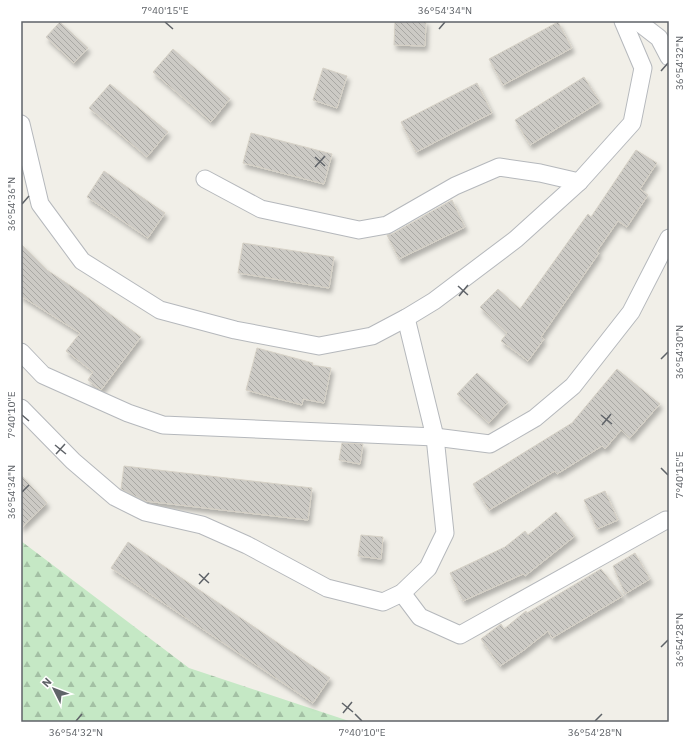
<svg xmlns="http://www.w3.org/2000/svg" width="690" height="743" viewBox="0 0 690 743" font-family="'IBM Plex Sans',sans-serif">
  <defs>
    <pattern id="forest-firs" width="22" height="20" patternUnits="userSpaceOnUse"><rect width="22" height="20" fill="#c5e8c5"/><path d="M5 1l3.5 6h-7zM16 11l3.5 6h-7z" fill="#a3c0a4"/></pattern>
    <pattern id="building-back-hatch" width="6" height="6" patternUnits="userSpaceOnUse"><rect width="6" height="6" fill="#cccac5"/><path d="M-1 5l2 2M0 0l6 6M5-1l2 2" fill="none" stroke="#a9a8a4"/></pattern>
    <filter id="shadow"><feDropShadow dx="2.5" dy="4.5" stdDeviation="2" flood-color="#0004"/></filter>
  </defs>
  <rect width="100%" height="100%" fill="#f1efe8"/>
  <!-- forest -->
  <polygon fill="url(#forest-firs)" points="21,541 189,668 352,722 21,722"/>
  <!-- building -->
  <g fill="url(#building-back-hatch)" stroke="#d6d1c6" filter="url(#shadow)">
    <polygon points="395,21 426,21 425,46 394,45"/>
    <polygon points="60,22 88,48 74,63 46,37"/>
    <polygon points="558,22 572,48 503,85 489,59"/>
    <polygon points="173,49 230,99 211,122 153,72"/>
    <polygon points="323,68 347,76 337,108 313,100"/>
    <polygon points="584,77 600,102 530,145 515,120"/>
    <polygon points="477,83 492,113 416,152 401,122"/>
    <polygon points="110,84 168,132 147,157 89,108"/>
    <polygon points="251,133 332,154 324,184 243,163"/>
    <polygon points="636,150 657,163 640,189 648,195 627,227 618,221 597,251 599,253 541,337 544,339 528,361 501,341 507,333 480,307 498,289 520,309 588,214 591,217"/>
    <polygon points="104,171 165,213 148,238 87,197"/>
    <polygon points="452,200 465,227 399,259 387,235 392,234"/>
    <polygon points="243,243 334,257 329,288 238,273"/>
    <polygon points="21,244 47,270 83,294 141,337 101,390 88,380 93,372 66,351 80,333 21,296"/>
    <polygon points="257,348 313,363 312,365 331,368 324,403 303,399 302,405 246,390"/>
    <polygon points="617,369 660,404 630,438 621,430 605,449 602,446 557,474 555,471 489,510 473,484 572,423"/>
    <polygon points="477,373 508,402 489,423 457,394"/>
    <polygon points="342,443 363,444 360,464 339,460"/>
    <polygon points="124,466 312,488 308,520 145,501 121,489"/>
    <polygon points="21,475 47,503 21,528"/>
    <polygon points="605,491 618,520 597,529 584,500"/>
    <polygon points="556,512 575,536 525,576 523,574 463,601 450,573 505,547 525,531 528,535"/>
    <polygon points="361,535 383,537 381,559 358,556"/>
    <polygon points="128,542 330,678 313,703 111,568"/>
    <polygon points="635,553 650,579 625,594 613,566"/>
    <polygon points="601,569 623,596 552,638 548,631 524,650 500,666 481,639 501,624 504,629 526,611 527,613"/>
  </g>
  <g fill="none" stroke-linecap="round" stroke-linejoin="round">
    <!-- street casing -->
    <g stroke="#b5b8bc" stroke-width="19">
      <g id="street">
        <polyline points="637,21 659,38 669,57"/>
        <polyline points="21,124 40,204 82,261 160,310 235,330 319,346 372,336 406,318 434,301 516,239 579,182 632,123 643,68 623,21"/>
        <polyline points="205,179 261,209 359,230 387,225 455,186 499,167 540,173 579,182"/>
        <polyline points="21,352 43,375 128,413 163,425 435,437 490,444 535,418 573,386 631,312 669,238"/>
        <polyline points="21,408 73,461 115,497 145,512 202,525 247,545 327,588 383,602 402,593 428,568 445,533 435,437 406,318"/>
        <polyline points="402,593 420,617 460,635 666,520"/>
      </g>
    </g>
    <!-- street -->
    <use href="#street" stroke="#fff" stroke-width="17"/>
  </g>
  <!-- ticks -->
  <path fill="none" stroke="#5f6368" stroke-width="1.5" d="M165,22L173,29M439,29L445,22M661,71L668,63M315,157L325,166M315,167L325,156M22,204L29,196M458,286L468,295M459,296L468,285M661,359L668,352M22,415L29,421M601,415L612,424M602,425L611,414M55,445L66,454M56,454L65,444M661,468L668,475M22,492L29,485M199,574L209,583M199,584L209,573M661,647L668,640M342,703L353,712M343,713L352,702M355,714L362,721M76,721L82,714M595,721L602,714"/>
  <!-- border -->
  <rect width="690" height="743" fill="none" stroke="#ffffff" stroke-width="44"/>
  <!-- north arrow -->
  <g transform="translate(54 689) rotate(312)" stroke="#ffffff" stroke-width="3" paint-order="stroke">
  <path d="M0-3L7 15L0 10L-7 15Z" fill="#5f6368"/>
  <text y="-6" font-size="11" font-weight="bold" text-anchor="middle" fill="#5f6368">N</text>
  </g>
  <rect x="22" y="22" width="646" height="699" fill="none" stroke="#5f6368" stroke-width="1.5"/>
  <g font-size="10" text-anchor="middle" fill="#5f6368">
    <text x="165" y="14">7°40'15"E</text>
    <text x="445" y="14">36°54'34"N</text>
    <text transform="translate(679 63) rotate(-90)" y="4">36°54'32"N</text>
    <text transform="translate(11 204) rotate(-90)" y="4">36°54'36"N</text>
    <text transform="translate(679 352) rotate(-90)" y="4">36°54'30"N</text>
    <text transform="translate(11 415) rotate(-90)" y="4">7°40'10"E</text>
    <text transform="translate(679 475) rotate(-90)" y="4">7°40'15"E</text>
    <text transform="translate(11 492) rotate(-90)" y="4">36°54'34"N</text>
    <text transform="translate(679 640) rotate(-90)" y="4">36°54'28"N</text>
    <text x="76" y="736">36°54'32"N</text>
    <text x="362" y="736">7°40'10"E</text>
    <text x="595" y="736">36°54'28"N</text>
  </g>
</svg>
